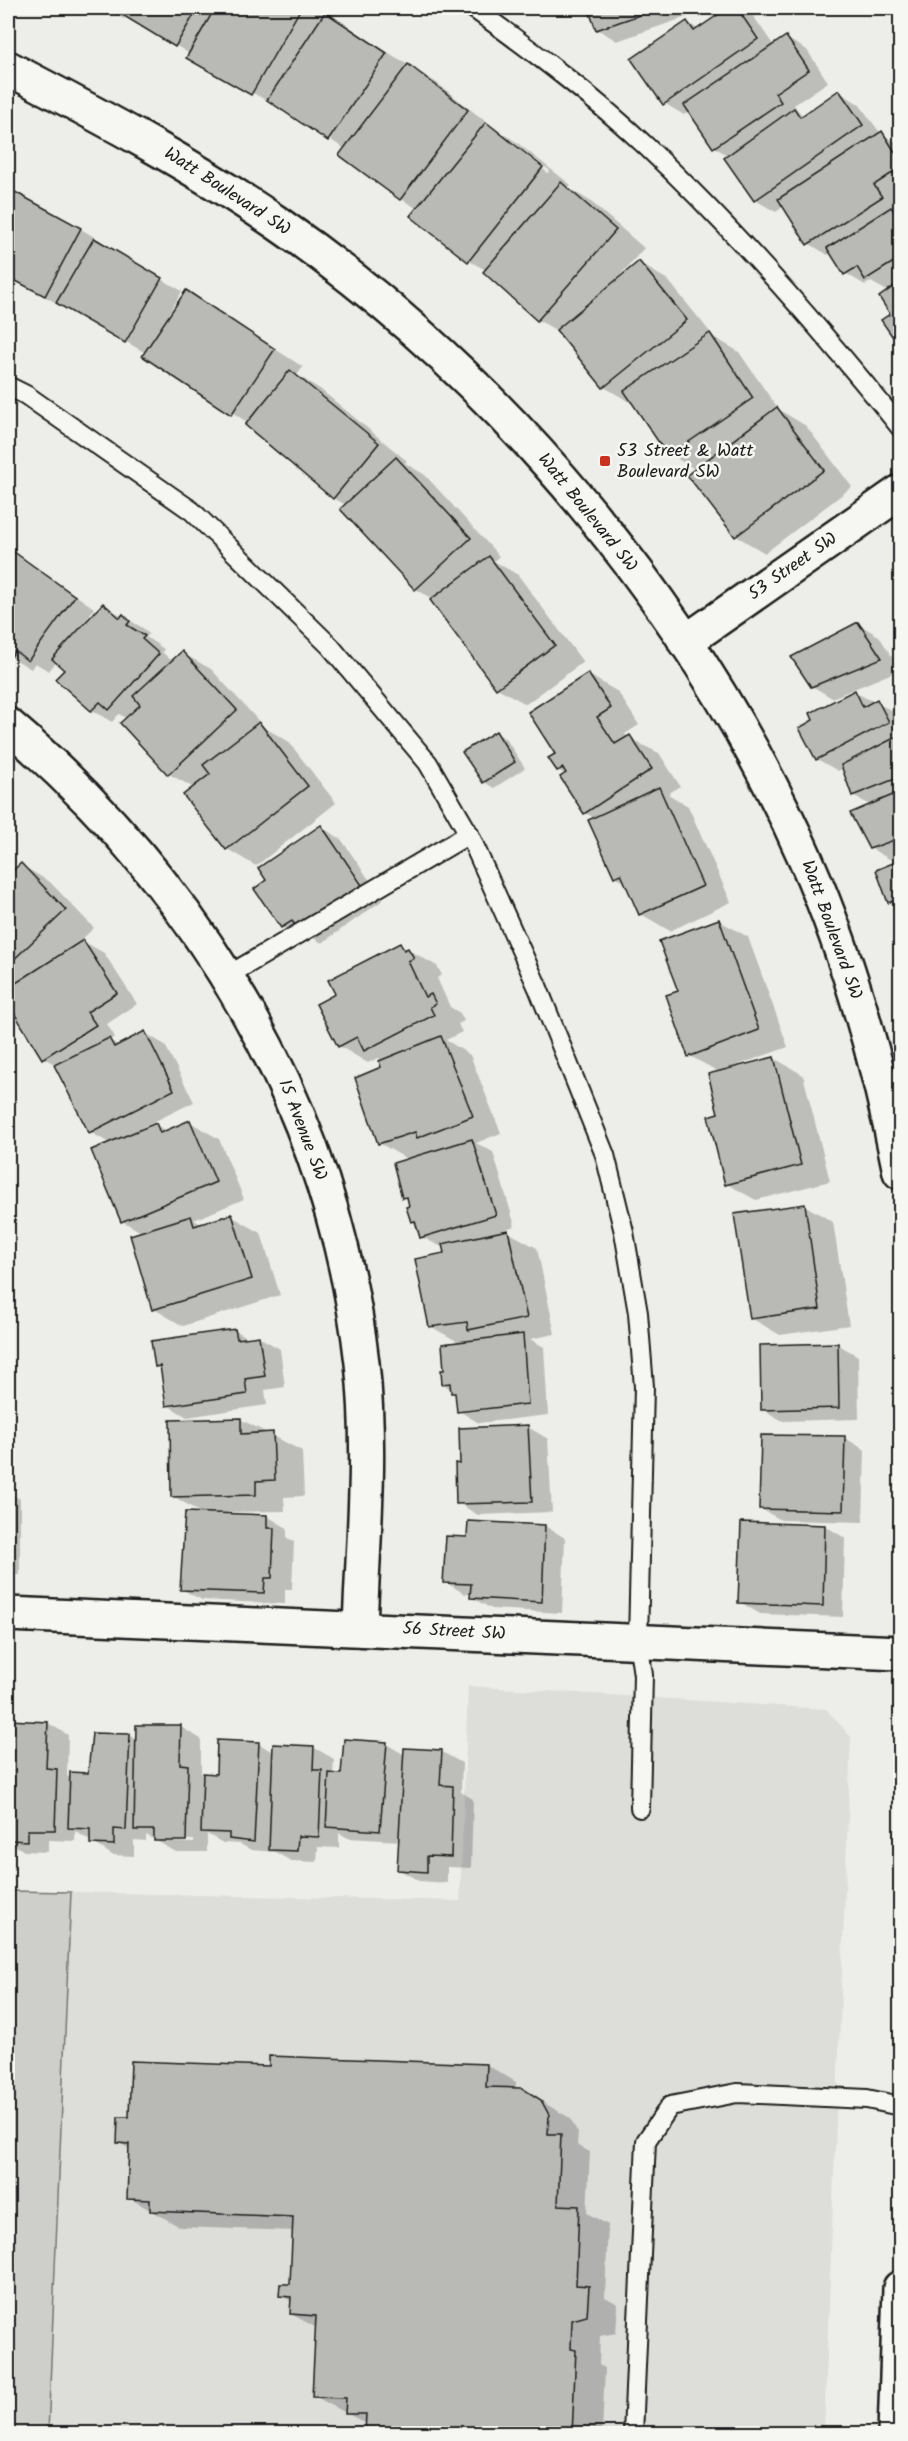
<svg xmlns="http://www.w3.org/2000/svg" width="908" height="2441" viewBox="0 0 908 2441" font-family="Kalam,sans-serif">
  <rect width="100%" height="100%" fill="#edede9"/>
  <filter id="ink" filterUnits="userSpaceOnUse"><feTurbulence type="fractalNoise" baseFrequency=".0167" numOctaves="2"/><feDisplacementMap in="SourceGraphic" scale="12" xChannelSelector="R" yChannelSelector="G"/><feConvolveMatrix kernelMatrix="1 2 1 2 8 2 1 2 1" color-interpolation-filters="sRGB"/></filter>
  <g filter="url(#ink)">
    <!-- built -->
    <polygon fill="#ddddda" points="468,1686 826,1709 851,1737 824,2433 48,2434 71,1892 460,1901"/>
    <!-- green -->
    <polygon fill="#cececb" stroke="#757574" stroke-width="1.5" points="8,1891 71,1892 48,2433 8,2433"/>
    <!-- shadow -->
    <g fill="#0003" fill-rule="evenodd">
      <path d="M102,8H328L336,13L333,18L437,83L495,129L515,141L571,185L568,188L590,201L644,248L617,279L639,263L668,280L714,337L739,352L778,409L806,426L852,487L765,553L736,536L696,470L669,454L633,404L604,387L559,332L538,320L485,272L486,270L469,261L418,209L401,199L345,149L282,109L188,57L190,54L126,16L124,19ZM511,140L550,171L548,173L511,144Z"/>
      <polygon points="590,8 690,8 692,15 617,41 597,29"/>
      <polygon points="731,8 738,8 754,17 774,46 786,38 807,50 828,82 794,105 801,114 804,116 839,92 859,104 881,134 900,144 900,192 894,197 900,207 896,212 900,214 900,345 889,292 871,282 865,285 845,273 831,253 828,255 808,243 784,206 776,212 755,200 729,156 714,147 690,111 684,115 664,103 687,22 699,30"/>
      <polygon points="8,194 14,198 16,194 81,229 101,241 100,243 182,291 167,317 169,319 186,292 303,367 297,375 320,389 407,461 405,463 425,475 499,556 494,561 518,575 583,662 526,704 497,688 434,600 416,589 346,505 333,498 248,423 146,353 8,276"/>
      <polygon points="11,551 94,608 83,625 84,626 103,605 143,628 149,634 146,637 164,649 162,652 173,662 182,653 211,669 265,728 288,741 336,803 256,866 227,849 194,788 169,774 127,719 119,714 112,722 92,710 57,679 66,670 57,661 49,671 35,663 31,669 8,655 8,556"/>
      <polygon points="858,624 879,636 900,670 832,698 812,686"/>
      <polygon points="589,675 618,692 639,725 625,734 628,738 659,753 680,786 668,794 688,806 731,902 670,931 641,914 626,883 615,876 595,818 585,813 566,775 558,770 557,754"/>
      <polygon points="854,692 897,713 900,719 900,856 891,860 870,848 871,806 853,795 843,768 838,771 817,759"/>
      <polygon points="496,733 506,739 525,768 494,788 484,782"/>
      <polygon points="321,827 341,839 383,900 322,943 308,935 302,938 282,927 268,881"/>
      <polygon points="900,861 900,908 890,902 878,871"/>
      <polygon points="21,865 50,882 94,928 81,940 104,953 137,1004 107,1024 115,1037 110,1040 119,1046 145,1033 165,1045 194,1102 135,1131 136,1133 156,1125 167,1131 190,1122 219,1139 244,1199 194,1220 203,1225 231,1216 261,1233 280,1295 183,1326 154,1309 143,1233 122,1221 111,1144 90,1132 56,1065 44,1058 8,1001 8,877"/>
      <polygon points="718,920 748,937 788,1047 738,1065 739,1067 774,1058 803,1075 830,1181 756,1200 727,1184 719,1072 690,1056 680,992"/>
      <polygon points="400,945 437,966 442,975 437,978 450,1007 460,1013 464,1021 458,1024 462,1032 446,1040 470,1055 501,1133 476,1143 493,1152 515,1226 499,1231 500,1233 508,1232 537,1248 555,1334 530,1339 544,1347 548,1415 479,1423 459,1411 457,1395 443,1383 446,1371 460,1343 430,1326 445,1254 444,1248 421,1237 418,1225 412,1221 409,1200 404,1197 409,1160 379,1143 383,1061 378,1058 368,1063 339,1046 337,994"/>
      <polygon points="804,1205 833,1222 849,1325 780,1335 751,1318"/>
      <polygon points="235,1330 250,1339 259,1337 280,1349 285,1387 265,1390 267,1405 187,1417 167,1405 162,1369 156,1366"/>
      <polygon points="837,1344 858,1356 859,1419 783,1421 763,1410"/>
      <polygon points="240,1419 302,1451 304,1496 284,1497 285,1511 228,1512 228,1515 267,1516 287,1528 287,1538 294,1542 292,1589 285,1589 285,1604 202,1600 181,1589 203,1514 173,1496"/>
      <polygon points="528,1427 548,1439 552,1512 478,1515 458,1503 461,1465"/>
      <polygon points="845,1438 865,1450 863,1522 781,1520 761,1509"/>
      <polygon points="8,1492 20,1499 20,1575 8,1575"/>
      <polygon points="470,1523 545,1526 565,1538 562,1613 492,1609 472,1598 472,1594 465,1594 445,1582 468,1538"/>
      <polygon points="825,1526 845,1538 843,1617 760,1614 740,1602"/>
      <path d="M48,1723L68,1735L67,1776L71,1779L90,1775L130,1735L137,1740L181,1727L201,1739V1774L205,1776L218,1775L258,1743L274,1753L313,1747L334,1759L333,1775L343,1776L386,1744L405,1755L442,1752L462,1763L461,1792L473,1799L471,1868L447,1867V1883L419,1881L398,1869L400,1841L348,1838L339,1833V1848L318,1847L317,1862L291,1861L275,1852L251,1850L240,1844L223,1843L207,1834V1852H176L146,1835V1841L134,1840V1856L112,1855L75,1831V1841L48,1840V1852L24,1851L8,1841V1725ZM168,1839L194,1840V1843L171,1842Z"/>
      <polygon points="487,2065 516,2082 516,2089 522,2090 570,2118 578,2133 577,2145 590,2152 587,2213 608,2225 605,2297 618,2304 616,2333 600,2336 599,2365 605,2368 602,2434 367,2434 367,2424 314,2396 317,2328 291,2314 292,2302 281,2295 292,2286 294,2231 180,2227 129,2198 131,2150 118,2142 131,2119 270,2068"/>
    </g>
    <!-- building -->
    <g fill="#b9b9b6" stroke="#1c1c1c" stroke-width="1.5">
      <polygon points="111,8 198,8 175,47"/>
      <polygon points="215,8 301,8 251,95 186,58"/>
      <polygon points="588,8 660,8 596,30"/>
      <polygon points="728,8 737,8 758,39 663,105 631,59 687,21 694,31"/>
      <polygon points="325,12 387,53 328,141 267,100"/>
      <polygon points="786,36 809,70 775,93 781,102 713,148 684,105"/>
      <polygon points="408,64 468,110 400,200 339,155"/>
      <polygon points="839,90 863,125 754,201 724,158 794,108 800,117"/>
      <polygon points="486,122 543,167 468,262 410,216"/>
      <polygon points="882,131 900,160 900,168 874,185 882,197 807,245 778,199"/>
      <polygon points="561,182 616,230 537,321 483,272"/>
      <polygon points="15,192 81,228 45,296 8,277 8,207"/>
      <polygon points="891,207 900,219 900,258 865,280 857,267 844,275 827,248"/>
      <polygon points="94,238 162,278 125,343 56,303"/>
      <polygon points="639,261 687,320 603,388 556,330"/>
      <polygon points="900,282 900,344 899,346 881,320 890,314 879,297"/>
      <polygon points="186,290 275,349 231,415 142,356"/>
      <polygon points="710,333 753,398 668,456 624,391"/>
      <polygon points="290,370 379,443 333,499 245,425"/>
      <polygon points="777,407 824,470 735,537 687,475"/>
      <polygon points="396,457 471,538 415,590 340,509"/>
      <polygon points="10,549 75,596 28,661 15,651 10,658 8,657 8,553"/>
      <polygon points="489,556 555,645 496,689 430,600"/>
      <polygon points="103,603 120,618 123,614 130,621 127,625 145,636 142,639 159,654 109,710 100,702 91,711 55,679 64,670 52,659"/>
      <polygon points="858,622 882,658 811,687 791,657"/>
      <polygon points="182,651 237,710 168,775 120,723 140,705 133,696"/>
      <polygon points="588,673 611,708 597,717 615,744 630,735 652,769 584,814 560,777 566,773 563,768 557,771 548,758 555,754 528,712"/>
      <polygon points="855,690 863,707 877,699 889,722 816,760 799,728 813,720 810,713"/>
      <polygon points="259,722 308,786 226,850 183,795 210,774 203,765"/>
      <polygon points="496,731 515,762 483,783 462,752"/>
      <polygon points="900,735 900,777 852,796 841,765"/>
      <polygon points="659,787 703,886 639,915 621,874 614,877 588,820"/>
      <polygon points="900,792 900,838 869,849 850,813"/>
      <polygon points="321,825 364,888 300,932 292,921 281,928 254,889 266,880 258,868"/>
      <polygon points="900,860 900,898 888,903 876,870"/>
      <polygon points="21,863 66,910 8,965 8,875"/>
      <polygon points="719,919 759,1030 688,1057 666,995 678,991 659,941"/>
      <polygon points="83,940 117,993 87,1012 96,1025 42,1059 8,1003 8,988"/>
      <polygon points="400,943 404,950 408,948 414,958 408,961 425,997 431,994 436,1004 430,1007 434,1015 364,1051 357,1037 338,1047 316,1004 335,994 328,980"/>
      <polygon points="145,1031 174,1090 89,1133 54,1065 109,1038 114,1047"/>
      <polygon points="441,1036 473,1116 417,1138 415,1132 378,1144 355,1078 381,1067 379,1061"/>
      <polygon points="774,1057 801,1165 725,1185 708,1116 718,1113 708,1074"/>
      <polygon points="190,1120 216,1182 121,1222 91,1150 156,1123 160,1133"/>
      <polygon points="472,1139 496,1215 420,1238 415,1221 411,1222 406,1207 409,1206 407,1197 402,1198 393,1163"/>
      <polygon points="805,1204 820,1309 750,1319 734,1214"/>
      <polygon points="232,1214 252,1279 152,1310 130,1235 191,1216 194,1226"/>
      <polygon points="508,1230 527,1318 468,1330 467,1322 429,1327 415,1259 444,1253 442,1244"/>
      <polygon points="235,1329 237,1339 259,1336 265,1376 245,1379 247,1394 166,1406 160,1366 155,1367 151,1341"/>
      <polygon points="523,1334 528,1404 457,1412 455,1393 451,1393 450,1383 442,1384 441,1370 444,1370 442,1344"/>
      <polygon points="838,1343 839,1408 761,1410 760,1345"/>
      <polygon points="241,1418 241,1434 273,1432 275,1480 256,1481 256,1495 171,1497 170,1420"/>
      <polygon points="528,1425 532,1502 456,1504 455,1463 460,1464 459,1428"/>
      <polygon points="761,1435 845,1436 843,1511 759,1509"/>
      <polygon points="185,1512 267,1515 267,1528 274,1528 272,1578 265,1578 264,1593 180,1590"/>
      <polygon points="468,1521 545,1525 542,1602 470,1598 471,1584 443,1583 446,1536 467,1537"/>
      <polygon points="741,1522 825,1525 823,1606 738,1603"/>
      <polygon points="8,1720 48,1722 46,1768 57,1769 55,1830 28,1830 28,1841 8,1840"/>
      <polygon points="136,1725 181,1725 180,1764 188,1765 186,1841 154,1841 154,1830 134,1830"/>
      <polygon points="92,1733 130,1734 126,1830 114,1829 114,1845 90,1844 90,1829 68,1828 70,1772 88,1773"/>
      <polygon points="344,1739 387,1742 380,1831 326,1827 329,1773 341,1774"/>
      <polygon points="217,1740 259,1742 254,1842 229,1839 229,1833 201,1832 203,1773 216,1774"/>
      <polygon points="273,1744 314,1746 313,1770 322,1770 319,1837 298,1836 297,1851 269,1850"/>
      <polygon points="404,1748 442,1750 440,1785 453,1786 451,1857 427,1856 427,1872 397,1870"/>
      <polygon points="269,2056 487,2064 486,2087 522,2088 541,2100 549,2115 548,2134 561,2134 558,2205 579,2206 576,2285 589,2286 587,2316 572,2320 571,2349 576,2350 572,2434 365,2434 366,2414 345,2414 346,2398 312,2397 316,2316 290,2314 291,2297 279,2296 280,2284 290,2284 293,2217 150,2211 150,2200 127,2199 129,2144 117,2143 118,2117 129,2117 131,2061 269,2066"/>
    </g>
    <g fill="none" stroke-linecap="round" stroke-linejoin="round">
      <!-- service casing -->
      <g stroke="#1c1c1c" stroke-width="22">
        <g id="service">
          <path d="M473,8C533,51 593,96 647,147C738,233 822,330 900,427"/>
          <polyline points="8,386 26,395 192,511 330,646 428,763 469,834 538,988 605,1155 624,1232 638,1313 644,1387 638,1641 643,1675 640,1808"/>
          <polyline points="227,976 469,834"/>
          <polyline points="633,2434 646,2141 670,2106 737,2093 867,2099 900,2106"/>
        </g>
      </g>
      <!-- minor casing -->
      <g stroke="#1c1c1c" stroke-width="38">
        <g id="minor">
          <polyline points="685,642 900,492"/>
          <path d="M8,725C201,889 333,1109 362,1363C372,1451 363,1541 360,1628"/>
          <polyline points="8,1614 900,1653"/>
        </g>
      </g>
      <!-- tertiary casing -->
      <g stroke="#1c1c1c" stroke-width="38">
        <g id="tertiary">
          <path d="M8,68C100,116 191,164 277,223C502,378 696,610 806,860C850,960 879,1066 900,1172"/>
          <polyline points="895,2434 900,2288"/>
        </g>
      </g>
      <!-- service -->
      <use href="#service" stroke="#f6f6f2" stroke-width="18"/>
      <!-- minor -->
      <use href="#minor" stroke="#f6f6f2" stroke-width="33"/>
      <!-- tertiary -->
      <use href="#tertiary" stroke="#f6f6f2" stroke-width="33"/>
    </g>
  </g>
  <!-- markers -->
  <rect fill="#c8321e" stroke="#f6f6f2" stroke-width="2" x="599" y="455" width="12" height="12" rx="3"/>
  <g text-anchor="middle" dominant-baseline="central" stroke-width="5" stroke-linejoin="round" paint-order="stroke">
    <!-- street labels -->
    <g font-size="18" fill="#1c1c1c" stroke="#f6f6f2">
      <text transform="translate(227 192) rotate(33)">Watt Boulevard SW</text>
      <text transform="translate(587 513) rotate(51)">Watt Boulevard SW</text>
      <text transform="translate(793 567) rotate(-35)">53 Street SW</text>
      <text transform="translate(831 930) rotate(70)">Watt Boulevard SW</text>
      <text transform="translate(302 1130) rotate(69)">15 Avenue SW</text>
      <text transform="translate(454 1632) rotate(3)">56 Street SW</text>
    </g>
    <!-- poi labels -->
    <g font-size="18" fill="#1c1c1c" stroke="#f6f6f2" text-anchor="start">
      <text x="617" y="451">53 Street &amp; Watt<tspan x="617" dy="21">Boulevard SW</tspan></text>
    </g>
  </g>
  <!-- margin -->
  <rect width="908" height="2441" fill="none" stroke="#f6f6f2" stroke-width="30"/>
  <rect x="15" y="15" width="878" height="2411" fill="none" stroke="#1c1c1c" stroke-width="2" filter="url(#ink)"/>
</svg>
